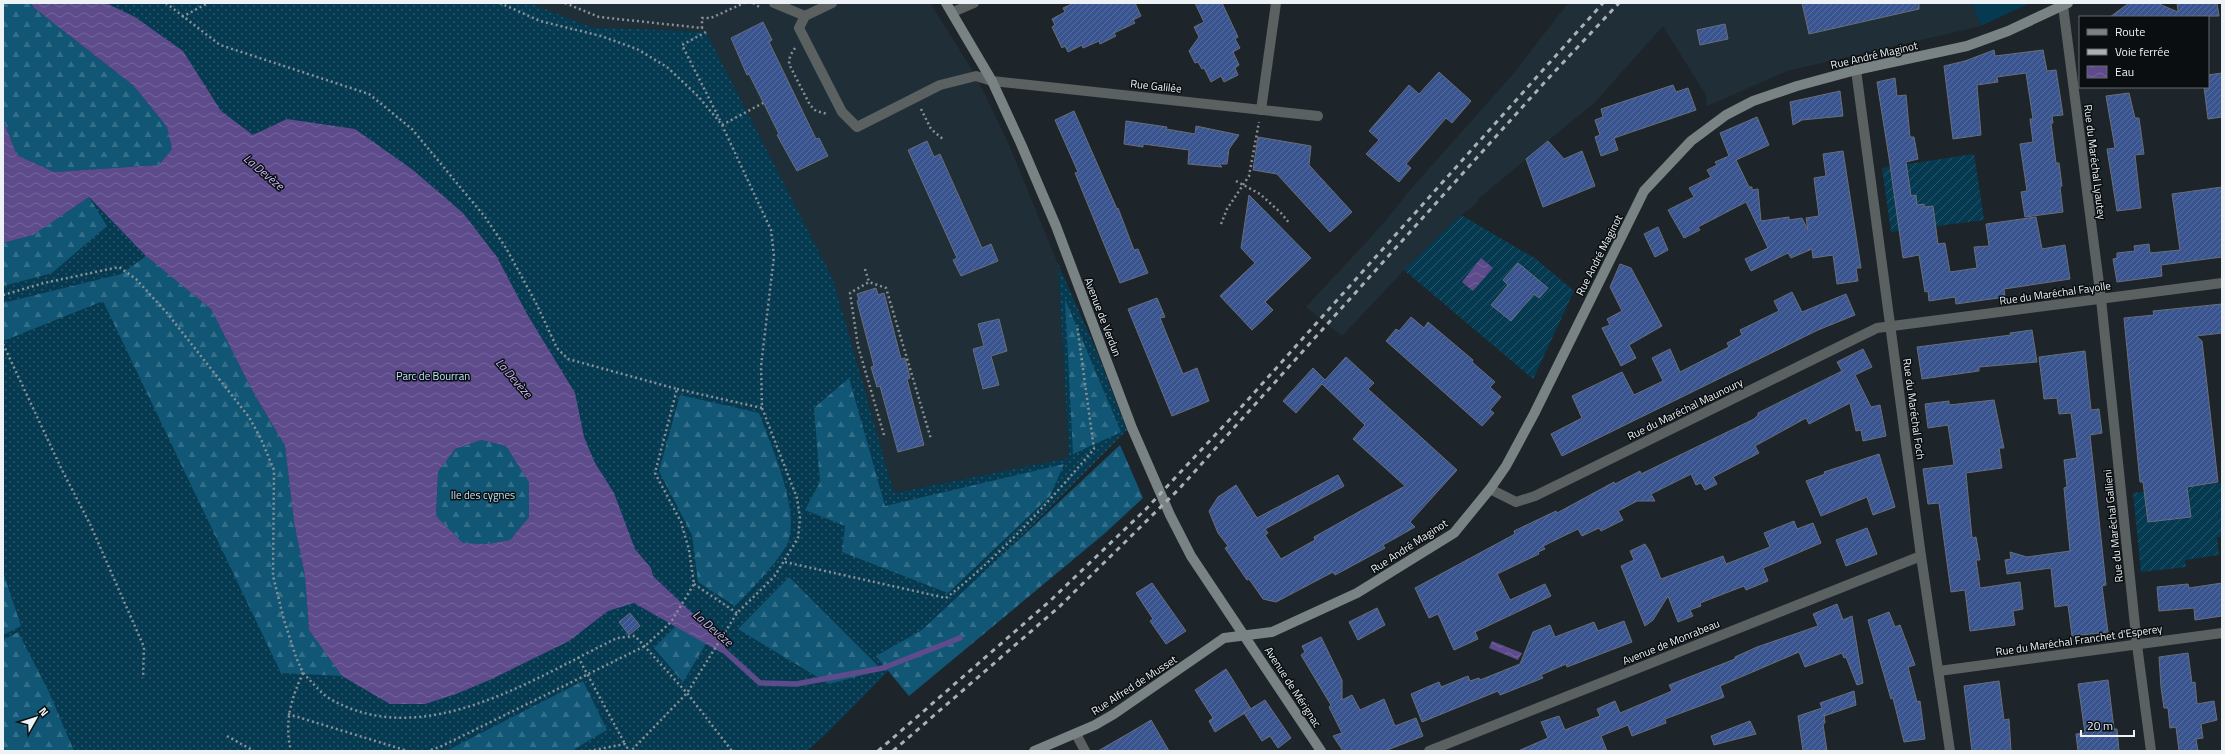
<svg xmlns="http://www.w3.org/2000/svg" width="2225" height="754" viewBox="0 0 2225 754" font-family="'Titillium Web',sans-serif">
  <defs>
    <pattern id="grass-dots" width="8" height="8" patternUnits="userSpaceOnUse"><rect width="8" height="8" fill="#063a51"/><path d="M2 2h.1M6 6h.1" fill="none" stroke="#2a576b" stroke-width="1.8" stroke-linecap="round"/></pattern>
    <pattern id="forest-firs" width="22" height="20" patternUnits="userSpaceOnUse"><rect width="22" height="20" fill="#115675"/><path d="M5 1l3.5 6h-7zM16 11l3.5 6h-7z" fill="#346f89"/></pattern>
    <pattern id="garden-furrows" width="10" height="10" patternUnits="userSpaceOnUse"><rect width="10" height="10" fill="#063a51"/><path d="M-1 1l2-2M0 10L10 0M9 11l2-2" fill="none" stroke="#2a576b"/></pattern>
    <pattern id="water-waves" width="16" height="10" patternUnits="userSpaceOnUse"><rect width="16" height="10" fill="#5d4b8b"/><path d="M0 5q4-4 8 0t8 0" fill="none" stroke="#74659c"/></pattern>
    <pattern id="building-hatch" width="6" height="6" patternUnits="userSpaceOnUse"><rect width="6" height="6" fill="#39548f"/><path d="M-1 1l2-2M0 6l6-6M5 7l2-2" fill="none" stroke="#566d9f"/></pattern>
  </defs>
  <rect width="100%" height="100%" fill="#1d252a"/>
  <!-- built -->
  <g fill="#202f37">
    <polygon points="530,3 930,3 976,76 1009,145 1058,264 1069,458 894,493 833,279 706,32 591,27"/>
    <polygon points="1568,3 1972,3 1981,26 1787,71 1707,106 1706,95 1663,26 1594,103 1479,198 1476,204 1461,215 1404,270 1342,336 1306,307 1384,223 1410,190 1514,73"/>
  </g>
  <!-- grass -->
  <polygon fill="url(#grass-dots)" points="3,3 530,3 591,27 706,32 833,279 894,493 1069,458 1058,264 1095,347 1127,430 828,732 807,751 3,751"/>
  <!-- forest -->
  <g fill="url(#forest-firs)">
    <polygon points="3,3 32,3 33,7 134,86 167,127 172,149 159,165 54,172 17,155 3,120"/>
    <polygon points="89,197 107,226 52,273 3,286 3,243 33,235"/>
    <polygon points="146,256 211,309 252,390 285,446 294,522 305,576 309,630 342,676 281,673 103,301 3,341 3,303 121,274"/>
    <polygon points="1065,299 1121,432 1073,454"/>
    <polygon points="849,378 885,506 1064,464 1050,496 948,593 842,552 845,526 805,510 820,482 814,408"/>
    <path d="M680,395L759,413C771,446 798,504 789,539C784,557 748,592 735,606L698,582L692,535L659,471Z"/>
    <polygon points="481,440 506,446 529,481 529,517 510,540 487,544 463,543 436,516 438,472 455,449"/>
    <polygon points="1120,445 1143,498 1104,534 909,696 876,656 922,630"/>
    <polygon points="3,572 21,626 3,635"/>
    <polygon points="789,577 882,670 829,684 738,629"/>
    <polygon points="676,626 707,642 683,682 654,648"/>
    <polygon points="18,632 48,690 74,751 3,751 3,640"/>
    <polygon points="583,681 607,730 571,751 446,751"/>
  </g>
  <!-- garden -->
  <g fill="url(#garden-furrows)">
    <polygon points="1974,154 1984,220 1891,232 1882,168"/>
    <polygon points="1461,215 1536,259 1574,291 1533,379 1404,270"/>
    <polygon points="2221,483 2222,537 2217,537 2219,555 2185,560 2186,567 2141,572 2133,493"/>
  </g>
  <!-- pitch -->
  <polygon fill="#063a51" points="1972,3 2030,3 1981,26"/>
  <!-- water -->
  <g fill="url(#water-waves)" fill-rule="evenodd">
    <path d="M32,3H106L135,17L183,51L221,111L253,135L287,119L355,129L413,170L463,213L497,257L527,314L575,393L584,437L595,463L614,493L635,549L651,568L653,576L726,645L722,653L634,603L608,611L569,641L492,679L456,694L425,704H390L342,676L309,630L305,576L294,522L285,446L252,390L211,309L146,256L89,197L33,235L3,243V120L17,155L54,172L159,165L172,149L167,127L134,86L33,7ZM481,440L506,446L529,482V517L510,540L487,544L463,543L436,516L438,472L455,449Z"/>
    <polygon points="1481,258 1493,268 1473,291 1462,282"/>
    <polygon points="1492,641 1522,653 1518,660 1489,648"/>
  </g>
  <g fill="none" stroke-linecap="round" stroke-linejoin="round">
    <!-- stream -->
    <polyline stroke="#5d4b8b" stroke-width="5.5" points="719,646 760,683 796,684 883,668 960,638"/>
  </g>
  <!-- building -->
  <g fill="url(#building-hatch)" stroke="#696e77">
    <polygon points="1074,3 1135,3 1141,16 1133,20 1135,23 1114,33 1116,36 1100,44 1099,41 1083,48 1082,45 1068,52 1065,46 1062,48 1052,27 1055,25 1052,19 1065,12 1063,8"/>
    <polygon points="1195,3 1222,3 1238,37 1235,39 1240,48 1233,52 1239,65 1235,68 1238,75 1224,82 1221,76 1211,82 1204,68 1202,69 1198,62 1195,63 1189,51 1199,37 1194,27 1204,22"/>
    <polygon points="1802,3 1919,3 1919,9 1809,34"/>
    <polygon points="2129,3 2157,3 2178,12 2177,3 2217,3 2219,16 2110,17"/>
    <polygon points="763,22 772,40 769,42 816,139 819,138 828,156 797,171 777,135 779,134 749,74 747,75 731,38"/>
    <polygon points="1725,24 1728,39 1700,45 1697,30"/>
    <polygon points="1994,50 1995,56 2043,50 2047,71 2056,70 2063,115 2052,116 2053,123 2051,123 2056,163 2059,163 2062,186 2060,187 2063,212 2025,217 2021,192 2027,191 2020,144 2033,142 2030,119 2033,119 2026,73 1997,77 1998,82 1977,85 1981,135 1953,139 1944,66 1965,61"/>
    <polygon points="1439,72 1471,101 1452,123 1446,118 1406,164 1411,168 1399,182 1366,154 1379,140 1369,131 1409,85 1419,94"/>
    <polygon points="2222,73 2222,117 2208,119 2204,87 2208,87 2208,75"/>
    <polygon points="1895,78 1897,96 1906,95 1910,137 1914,137 1918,159 1906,162 1911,196 1916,195 1917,205 1924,204 1924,207 1933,206 1938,244 1945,243 1950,272 1977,268 1974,247 1989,246 1986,224 2036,217 2042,249 2065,245 2070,279 2004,289 2005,297 1956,304 1955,297 1929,301 1928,291 1925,292 1919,255 1903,258 1890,164 1877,82"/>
    <polygon points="1673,85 1676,92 1688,88 1696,110 1614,138 1618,150 1601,156 1595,137 1600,135 1595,120 1603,117 1601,109"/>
    <polygon points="1840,91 1843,116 1802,120 1793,125 1790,102"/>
    <polygon points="2129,93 2135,118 2139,118 2144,154 2135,155 2141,208 2117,211 2107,149 2115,148 2106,96"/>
    <polygon points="1074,111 1117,209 1118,208 1134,250 1138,249 1148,273 1120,283 1075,173 1078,172 1055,120"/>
    <polygon points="1757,117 1769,145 1736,160 1749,187 1752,187 1752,190 1758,189 1761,221 1789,217 1789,220 1802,218 1808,230 1806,218 1819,216 1814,178 1826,176 1823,154 1843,151 1861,268 1856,268 1858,281 1837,284 1833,255 1813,258 1812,249 1791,258 1788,253 1751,271 1745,259 1768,248 1746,202 1698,227 1700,230 1684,238 1668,210 1694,197 1689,188 1711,177 1707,170 1717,165 1715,162 1729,156 1720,133"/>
    <polygon points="1126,121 1167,127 1166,129 1195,134 1196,126 1239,135 1229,149 1227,164 1219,164 1222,167 1188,164 1189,150 1143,144 1143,147 1124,144"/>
    <polygon points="1258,137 1311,146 1309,165 1352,212 1330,232 1277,174 1253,170"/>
    <polygon points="927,141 934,157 940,154 982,248 991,244 998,261 961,276 953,260 957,258 908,150"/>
    <polygon points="1548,141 1564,159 1582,151 1595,186 1543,207 1526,159"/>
    <polygon points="2222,187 2222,257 2161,265 2162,276 2117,282 2113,259 2117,258 2117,253 2135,251 2134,246 2149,244 2150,253 2180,250 2172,194"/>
    <polygon points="1249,195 1311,258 1265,302 1273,310 1252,330 1220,296 1255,263 1241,248"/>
    <polygon points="1658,227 1668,250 1655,257 1644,234"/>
    <polygon points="1518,263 1548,288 1539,298 1534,294 1511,321 1491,305 1508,285 1503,280"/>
    <polygon points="1620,264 1631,268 1662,326 1629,345 1636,358 1621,366 1602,328 1610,325 1607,319 1622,311 1610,287"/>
    <polygon points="876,288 878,295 884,293 901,359 905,358 910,378 907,379 924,445 898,452 880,386 877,387 871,367 874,366 857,301 859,300 857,294"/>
    <polygon points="1792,292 1802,312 1846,294 1855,315 1818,330 1562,456 1551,434 1582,418 1572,396 1622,372 1634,395 1663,381 1652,358 1670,349 1680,372 1729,347 1727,343 1742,335 1740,330 1779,311 1774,301"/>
    <polygon points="1157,298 1165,317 1160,318 1183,374 1197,368 1209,401 1172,416 1128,309"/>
    <polygon points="2222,304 2222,333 2196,336 2202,341 2218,482 2187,487 2191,517 2148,522 2143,482 2140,482 2124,318 2154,315 2153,311"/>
    <polygon points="1411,317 1424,328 1428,322 1473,360 1472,362 1495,382 1490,387 1501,397 1490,410 1494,413 1482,426 1386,341 1396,329 1399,331"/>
    <polygon points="999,319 1007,351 991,356 999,385 983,389 973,349 984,346 978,324"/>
    <polygon points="2032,330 2037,362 1979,367 1979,371 1922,379 1917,347 2011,335 2010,333"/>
    <polygon points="1863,349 1872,367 1855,375 1871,407 1880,405 1886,436 1863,441 1861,430 1856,431 1850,403 1809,424 1806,418 1755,446 1759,453 1713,477 1717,484 1705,490 1701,483 1696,485 1691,474 1651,494 1655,501 1637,501 1618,511 1623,520 1601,531 1599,528 1582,536 1578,529 1543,546 1545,549 1538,552 1539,554 1497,574 1510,600 1545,584 1551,596 1475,632 1478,639 1454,650 1438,614 1429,618 1415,588 1515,534 1514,531 1556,511 1557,513 1614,482 1615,484 1640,471 1641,474 1754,419 1758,415 1758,413 1842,371 1837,362"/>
    <polygon points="2085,351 2091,410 2099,409 2102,433 2090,435 2106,585 2102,586 2108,632 2072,636 2068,605 2055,607 2051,568 2007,574 2005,560 2011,559 2010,552 2027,557 2070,551 2064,488 2067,487 2064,460 2077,458 2071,413 2059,414 2057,398 2044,399 2039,357"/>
    <polygon points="1346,357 1374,383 1368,389 1457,470 1410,522 1415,527 1383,545 1385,548 1335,575 1333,572 1276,602 1263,599 1249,579 1247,580 1225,548 1228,546 1218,533 1209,511 1218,497 1236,485 1257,518 1338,475 1344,486 1265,529 1268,533 1265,535 1281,559 1315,540 1314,537 1405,486 1353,439 1365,425 1322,384 1296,413 1283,401 1313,368 1325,380"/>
    <polygon points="1994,400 2004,448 1999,448 2002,468 1966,473 1972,538 1976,537 1980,560 1976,560 1980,588 2020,582 2023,609 2013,611 2015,625 1970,631 1965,590 1951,592 1939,503 1928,504 1923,469 1954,465 1948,425 1928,428 1925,404 1949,401 1949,405"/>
    <polygon points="1879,454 1895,507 1873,515 1867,497 1821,516 1806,481 1825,474 1824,472"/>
    <polygon points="1794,521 1797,529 1813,523 1821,543 1763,568 1768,581 1746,590 1744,586 1700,603 1701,606 1690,610 1693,616 1678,622 1668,596 1653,620 1645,626 1621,566 1634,560 1630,551 1645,544 1650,552 1661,579 1723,556 1726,564 1770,547 1764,533"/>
    <polygon points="1867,528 1877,554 1846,566 1836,540"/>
    <polygon points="1152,583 1186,631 1166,644 1150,621 1153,619 1136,593"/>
    <polygon points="2222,583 2222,616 2195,620 2194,608 2159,611 2157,587 2188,584 2189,588"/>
    <polygon points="1837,604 1843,620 1852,616 1863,683 1857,685 1846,657 1844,658 1842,653 1805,667 1799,652 1720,686 1724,697 1665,719 1666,723 1632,736 1628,725 1601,736 1607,751 1518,751 1548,738 1541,722 1559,716 1565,730 1600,716 1597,709 1615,701 1620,713 1672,691 1669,685 1735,659 1735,657 1757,647 1818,626 1813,614"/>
    <polygon points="1377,608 1385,625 1358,640 1349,622"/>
    <polygon points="1889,612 1895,627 1900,625 1915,665 1908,667 1917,702 1920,701 1925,739 1904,742 1893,698 1891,699 1868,620"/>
    <polygon points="630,613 640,626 629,635 619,622"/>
    <polygon points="1624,621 1632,642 1567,667 1566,664 1541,675 1543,678 1500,695 1498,691 1422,722 1411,694 1439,682 1441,687 1468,676 1470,681 1479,678 1480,680 1520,664 1533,632 1550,625 1555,637 1594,622 1598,631"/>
    <polygon points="1321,637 1342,680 1342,700 1352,695 1360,710 1384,699 1395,726 1416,718 1423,736 1385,751 1343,751 1333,736 1342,733 1329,707 1331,705 1301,655 1305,652 1302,646"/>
    <polygon points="2188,653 2192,683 2195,682 2197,704 2214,701 2217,720 2201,724 2203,738 2196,739 2198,751 2179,751 2176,727 2170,728 2168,708 2164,708 2161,687 2159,657"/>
    <polygon points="1226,669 1251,709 1215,732 1209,721 1213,718 1195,690"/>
    <polygon points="2108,680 2114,729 2117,729 2119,751 2078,751 2076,734 2085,733 2078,684"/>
    <polygon points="1999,681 2004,720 2009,719 2011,751 1972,751 1964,686"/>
    <polygon points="1854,691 1856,705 1824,716 1824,714 1825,723 1823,724 1827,751 1803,751 1798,716 1822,708 1820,703"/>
    <polygon points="1265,700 1291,738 1278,748 1270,736 1262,741 1244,713"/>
    <polygon points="1151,720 1169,751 1098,751 1131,732"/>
    <polygon points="1750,721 1756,734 1714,745 1711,736"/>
  </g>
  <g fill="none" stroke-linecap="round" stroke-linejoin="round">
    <!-- path -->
    <g stroke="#8a9196" stroke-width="2.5" stroke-dasharray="2 3" stroke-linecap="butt">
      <polyline points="166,3 220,45 369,94 412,129 485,217 506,248 536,303 557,348 568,359 677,389 655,473 681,522 689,550 694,584 671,622 645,646 442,746 428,751"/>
      <polyline points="500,3 540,21 601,36 637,49 667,67 698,96 722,125 771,230 774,256 761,366 762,408 797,498 800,518 798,538 774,577 737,613 687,693 631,751"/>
      <polyline points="565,3 599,17 702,28 702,18 711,18 744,3"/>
      <polyline points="753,3 761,8"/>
      <polyline points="182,17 208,3"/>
      <polyline points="706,32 682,45 720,120"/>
      <polyline points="795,48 790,56 789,64 810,105 816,111 828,114"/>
      <polyline points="921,109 931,129 944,140"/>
      <polyline points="722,125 763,103"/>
      <polyline points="1236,181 1260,194 1281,213 1290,224"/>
      <polyline points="1221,224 1227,209 1249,176 1259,122"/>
      <polyline points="865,269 869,282"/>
      <path d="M3,295L44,283L119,267L136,279L167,313L249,417L261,439L274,470L273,576L284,620L296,657L303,673C291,699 284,722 291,751"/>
      <polyline points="3,344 62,470 90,524 144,647 143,678"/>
      <polyline points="677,389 762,408"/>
      <polyline points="884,435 858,346 850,293 869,282 886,288 931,439"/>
      <path d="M785,562L946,598C1002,554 1048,503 1094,449L1077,325"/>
      <polyline points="694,584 737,613"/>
      <polyline points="578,657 625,744"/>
      <path d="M303,673C311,681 318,690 327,697C420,754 531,680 617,638L635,636L687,693L732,751"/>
      <polyline points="288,714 408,751"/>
      <polyline points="227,736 254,751"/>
      <polyline points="589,751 625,744 629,751"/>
    </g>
    <!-- lane -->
    <g stroke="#5b6161" stroke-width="10">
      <polyline points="774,3 805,16"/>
      <polyline points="832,3 805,16 799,28 842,112 857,127 940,85 976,76 992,81"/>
    </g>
    <!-- street -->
    <g stroke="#5b6161" stroke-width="10">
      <polyline points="2063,6 2101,299 2137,645 2151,751"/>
      <polyline points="953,12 974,3"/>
      <polyline points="1856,70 1921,556 1950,751"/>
      <polyline points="992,81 1318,116"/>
      <polyline points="1261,110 1276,3"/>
      <polyline points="1490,489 1516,502 1535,496 1877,328 2222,283"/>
      <polyline points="1939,671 2222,633"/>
      <polyline points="1076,734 1085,751"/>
      <polyline points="1429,751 1921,556"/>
    </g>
    <!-- secondary -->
    <g stroke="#7a8383" stroke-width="10">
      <polyline points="946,3 992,81 1021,144 1056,226 1132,428 1170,515 1191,556 1321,751"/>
      <polyline points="1034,751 1095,725 1114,714 1224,638 1272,632 1357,593 1454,533 1490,489 1506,466 1534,414 1644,191 1691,141 1726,115 1753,101 1797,86 1856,70 1967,46 2008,31 2068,3"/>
    </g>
    <!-- rail -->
    <g stroke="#aab1b5" stroke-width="3" stroke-dasharray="5 5" stroke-linecap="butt">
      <polyline points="878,751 1051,600 1146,509 1245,403 1603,3"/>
      <polyline points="893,751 1059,607 1179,489 1544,83 1619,3"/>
    </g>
  </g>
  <g text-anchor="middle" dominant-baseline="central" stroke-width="3" stroke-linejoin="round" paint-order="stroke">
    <!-- street labels -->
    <g font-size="11" fill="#ecf2f6" stroke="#0a0e10">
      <text transform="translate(1874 55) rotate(-13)">Rue André Maginot</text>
      <text transform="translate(1156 86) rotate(6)">Rue Galilée</text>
      <text transform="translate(2095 162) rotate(83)">Rue du Maréchal Lyautey</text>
      <text transform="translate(1599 255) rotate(-63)">Rue André Maginot</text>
      <text transform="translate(2055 293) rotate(-8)">Rue du Maréchal Fayolle</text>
      <text transform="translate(1103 317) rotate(69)">Avenue de Verdun</text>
      <text transform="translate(1685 409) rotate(-26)">Rue du Maréchal Maunoury</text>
      <text transform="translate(1914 409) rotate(82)">Rue du Maréchal Foch</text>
      <text transform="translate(2113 526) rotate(-96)">Rue du Maréchal Gallieni</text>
      <text transform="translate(1409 546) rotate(-33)">Rue André Maginot</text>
      <text transform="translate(2079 640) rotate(-8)">Rue du Maréchal Franchet d'Esperey</text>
      <text transform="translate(1671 642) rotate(-22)">Avenue de Monrabeau</text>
      <text transform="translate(1134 685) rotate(-33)">Rue Alfred de Musset</text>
      <text transform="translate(1293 687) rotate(57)">Avenue de Mérignac</text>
    </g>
    <!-- park labels -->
    <g font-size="11" fill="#bae3fa" stroke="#0a0e10">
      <text x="433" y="376">Parc de Bourran</text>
      <text x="483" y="495">Ile des cygnes</text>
    </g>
    <!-- water labels -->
    <g font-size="12" font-style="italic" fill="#c6b9f1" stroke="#0a0e10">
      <text transform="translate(264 172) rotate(40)">La Devèze</text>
      <text transform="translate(514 378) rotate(49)">La Devèze</text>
      <text transform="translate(713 628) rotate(41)">La Devèze</text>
    </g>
  </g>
  <!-- border -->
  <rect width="2225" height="754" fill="none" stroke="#ecf2f6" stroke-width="8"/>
  <!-- legend -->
  <rect x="2079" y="16" width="130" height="72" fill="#0a0e10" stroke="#64696c"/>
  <rect x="2087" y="29" width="20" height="6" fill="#7a8383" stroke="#64696c"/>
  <text x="2115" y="36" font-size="12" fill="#ecf2f6">Route</text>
  <rect x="2087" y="49" width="20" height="6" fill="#aab1b5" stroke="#64696c"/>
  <text x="2115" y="56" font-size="12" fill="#ecf2f6">Voie ferrée</text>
  <rect x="2087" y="66" width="20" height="12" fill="url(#water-waves)" stroke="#64696c"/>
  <text x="2115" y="76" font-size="12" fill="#ecf2f6">Eau</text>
  <!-- north arrow -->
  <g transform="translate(36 718) rotate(51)" stroke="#0a0e10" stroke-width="3" paint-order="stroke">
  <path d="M0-3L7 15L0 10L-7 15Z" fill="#ecf2f6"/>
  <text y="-6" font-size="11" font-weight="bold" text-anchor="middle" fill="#ecf2f6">N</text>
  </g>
  <!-- scale -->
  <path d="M2081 730v6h53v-6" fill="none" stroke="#ecf2f6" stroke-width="2"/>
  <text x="2087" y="730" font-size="12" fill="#ecf2f6" stroke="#0a0e10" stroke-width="3" paint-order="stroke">20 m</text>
</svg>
